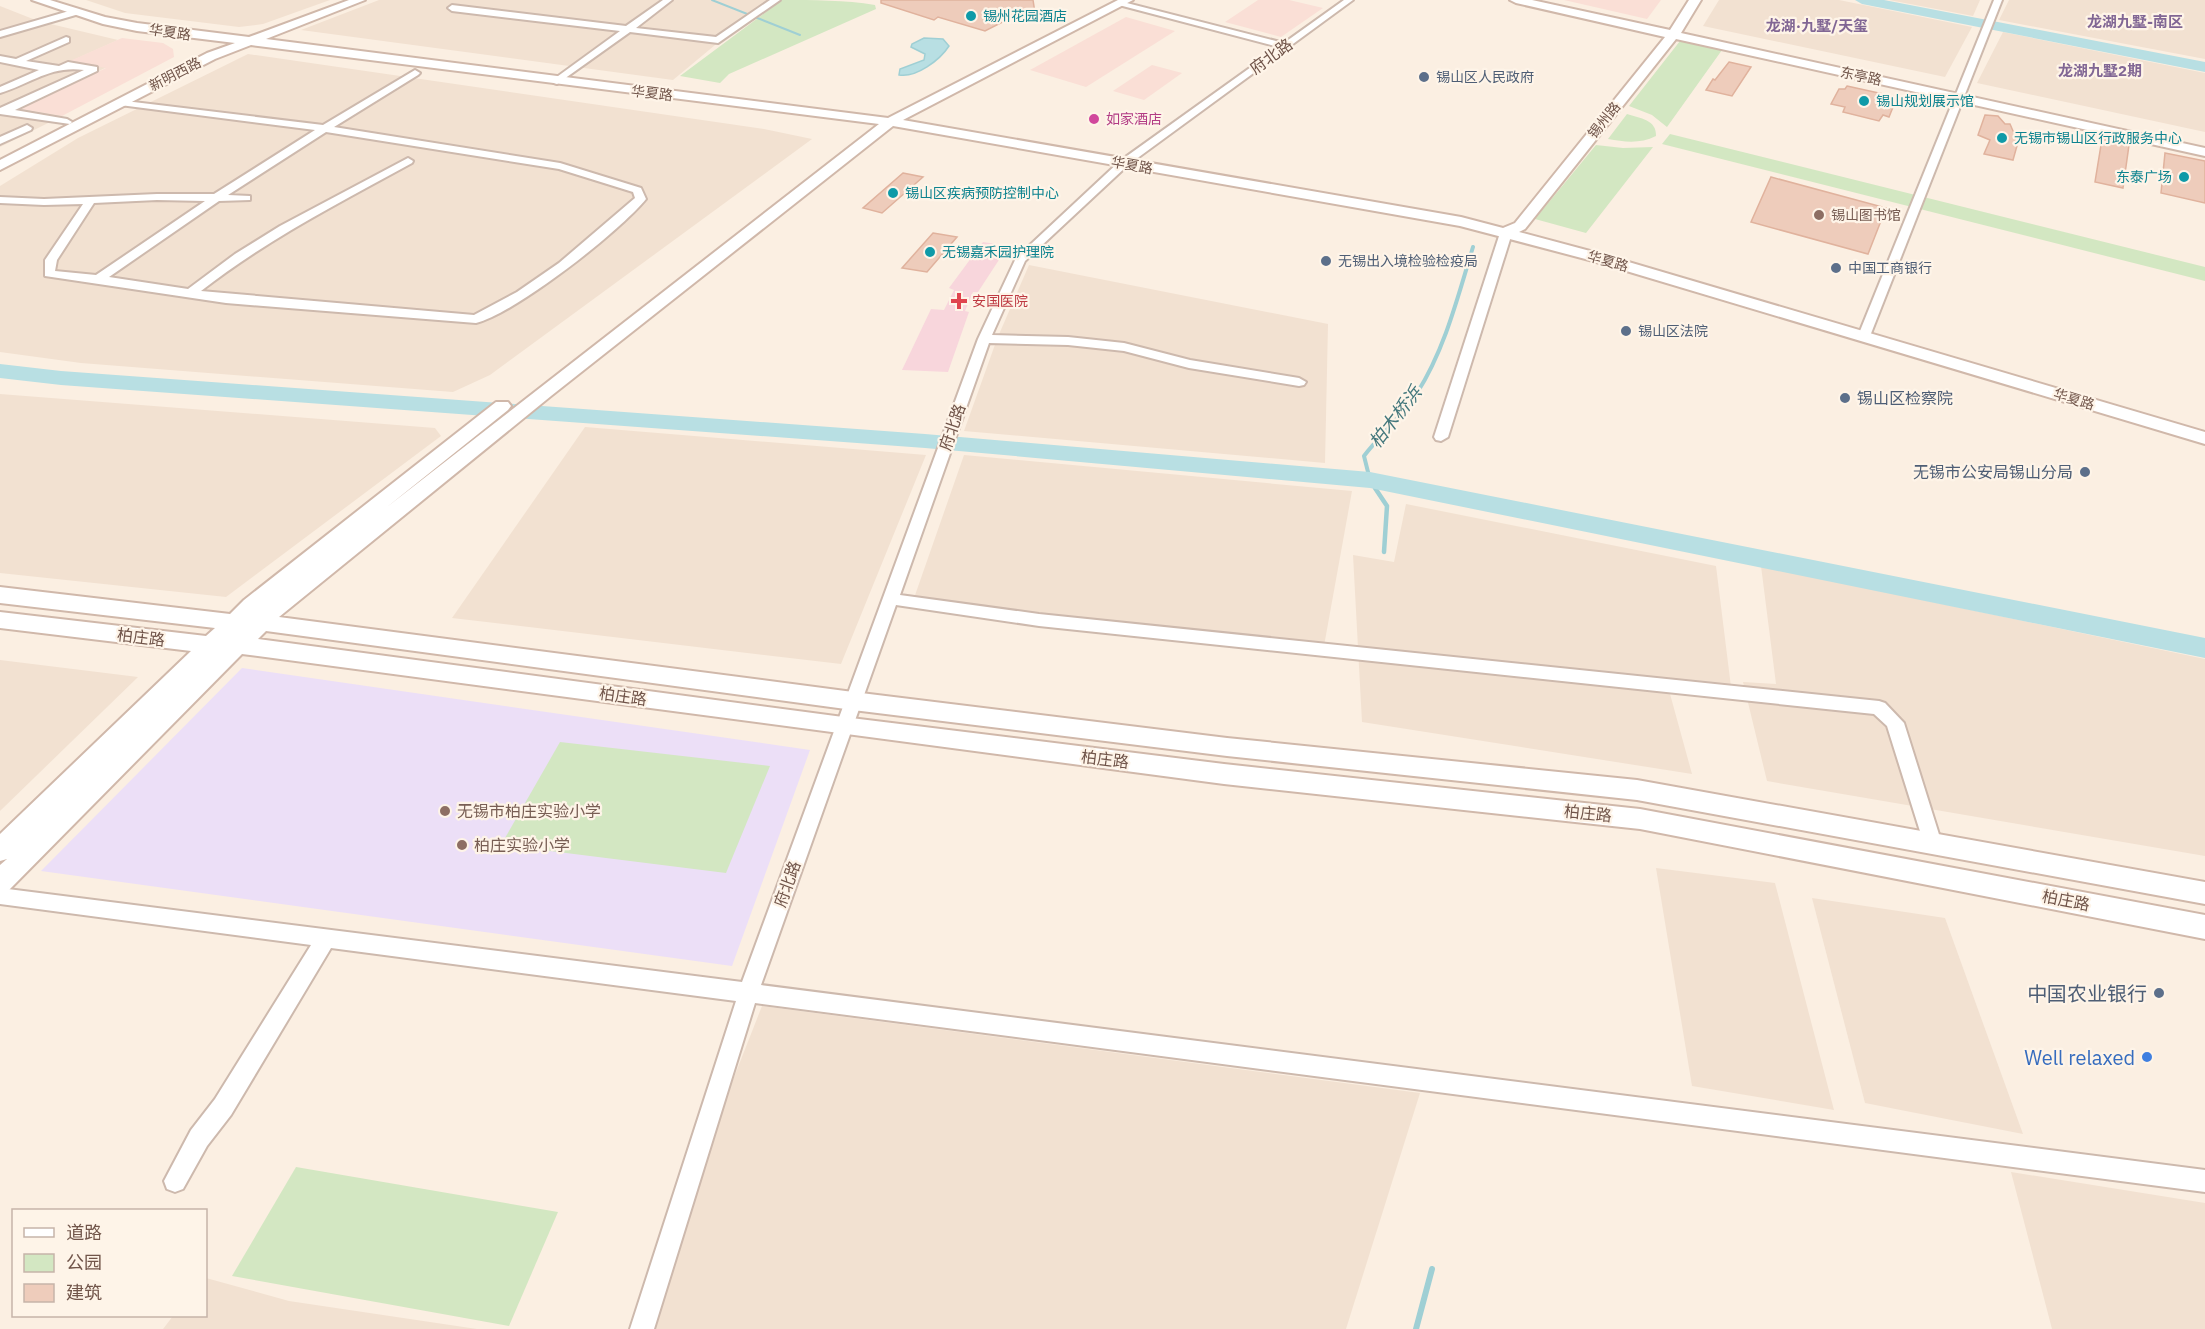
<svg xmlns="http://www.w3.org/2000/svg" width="2205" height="1329" viewBox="0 0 2205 1329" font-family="'IBM Plex Sans','Noto Sans SC',sans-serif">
  <rect width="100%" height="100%" fill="#fbefe2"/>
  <!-- residential -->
  <g fill="#f2e1d1">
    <polygon points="86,0 330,0 263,24 239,27 125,13"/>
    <polygon points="379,0 769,0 673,80 301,30"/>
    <polygon points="1719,0 1839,0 1972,27 1945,77 1703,26"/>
    <polygon points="1889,0 1980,0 1973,16"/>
    <polygon points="2009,0 2205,0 2205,59 1999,20"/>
    <polygon points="0,6 38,21 118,40 71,61 107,67 22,109 62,116 0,147"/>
    <polygon points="2003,32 2205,73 2205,132 1977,83"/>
    <polygon points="248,54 764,129 812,139 490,375 453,392 81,363 0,352 0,186 78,138"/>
    <polygon points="1029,265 1328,324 1325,463 964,431 997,339"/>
    <polygon points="0,394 435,428 441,436 226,597 0,573"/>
    <polygon points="585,427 926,455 841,664 452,618"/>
    <polygon points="964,455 1352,491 1324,646 913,601"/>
    <polygon points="1406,504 1716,566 1731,687 1667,683 1692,774 1362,722 1353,555 1394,562"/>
    <polygon points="1761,566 2205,659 2205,856 1767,781 1743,682 1776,684"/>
    <polygon points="0,660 138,677 0,811"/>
    <polygon points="1656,868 1775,883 1834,1110 1692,1086"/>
    <polygon points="1812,898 1945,918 2023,1134 1865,1103"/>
    <polygon points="762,1006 1420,1093 1346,1329 635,1329"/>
    <polygon points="2011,1172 2205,1203 2205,1329 2052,1329"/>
    <polygon points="206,1278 289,1301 477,1329 163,1329 173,1316 206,1316"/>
  </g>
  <!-- commercial -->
  <g fill="#fadfd6">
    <polygon points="1258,0 1289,0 1323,8 1281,37 1225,22"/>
    <polygon points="1564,0 1661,0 1647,19"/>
    <polygon points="1126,17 1175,31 1086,87 1030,70"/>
    <polygon points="122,38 163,43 173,49 174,57 62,116 21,109 106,68 70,61"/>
    <polygon points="1152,65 1182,73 1144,100 1113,91"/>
  </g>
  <!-- education -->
  <polygon fill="#ecdff7" points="242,668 810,750 732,966 41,871"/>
  <!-- medical -->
  <polygon fill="#f8d6dc" points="983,242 1008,246 978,292 973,292 965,311 969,312 948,372 902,370 931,309 944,310 954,290 949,288"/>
  <!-- green -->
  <g fill="#d3e7c2">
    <path d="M782,0C813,0 845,0 875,5L876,9L729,74L720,83L680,76Z"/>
    <polygon points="1680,41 1722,50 1667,127 1652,115 1629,106"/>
    <path d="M1627,114C1640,118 1657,120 1656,136C1640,144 1625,142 1608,139Z"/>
    <polygon points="1670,134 2205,267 2205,281 1662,144"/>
    <polygon points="1596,145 1623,148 1653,147 1586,233 1535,219"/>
    <polygon points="560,742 770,766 726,873 501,845"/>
    <polygon points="296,1167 558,1212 509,1326 232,1276"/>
  </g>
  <!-- water -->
  <path fill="#b8dfe3" stroke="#9fcfd4" stroke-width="1.5" d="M924,38L943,39L949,46C940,60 916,78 899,75L900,69L924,60L925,54L911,47L912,44Z"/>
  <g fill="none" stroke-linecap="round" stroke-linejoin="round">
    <!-- stream-far3 -->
    <polyline stroke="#9fcfd4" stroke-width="2" points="712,0 800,35"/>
    <!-- stream-far2 -->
    <path stroke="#9fcfd4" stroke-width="4" d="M1376,489L1370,480L1364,456C1381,434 1402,416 1417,393C1445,349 1458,296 1473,247"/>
    <!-- stream-far1 -->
    <polyline stroke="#9fcfd4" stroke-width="4.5" points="1375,488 1387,506 1384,552"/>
    <!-- stream -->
    <polyline stroke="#9fcfd4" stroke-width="6" points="1416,1329 1432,1269"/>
    <!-- river -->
    <g fill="#b8dfe3" fill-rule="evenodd">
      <polygon points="1855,0 1884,0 2205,62 2205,72 1862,4"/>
      <polygon points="0,364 61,371 925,434 1370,472 2205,638 2205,658 1370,488 925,448 61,385 0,378"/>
    </g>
  </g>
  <!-- building -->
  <g fill="#ecb" stroke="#e0b29d" stroke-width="1.5">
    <polygon points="881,0 1033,0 1035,13 1022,12 985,31 938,17 934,20 881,3"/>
    <polygon points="1729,62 1751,67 1732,96 1706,90 1713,79 1715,80"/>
    <polygon points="1847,86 1897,97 1889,117 1883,115 1879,121 1843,112 1845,107 1831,104 1839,89 1845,89"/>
    <polygon points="1985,115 1998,116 2005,124 2010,124 2013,131 2016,132 2016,135 2020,135 2013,160 1984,154 1990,140 1978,135"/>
    <polygon points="2102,139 2129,145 2123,188 2095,182"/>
    <polygon points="2165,153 2205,161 2205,203 2161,193"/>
    <polygon points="903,173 923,177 882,213 863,208"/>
    <polygon points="1771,177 1886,208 1868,254 1751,222"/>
    <polygon points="933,233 957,237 927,272 902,268"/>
  </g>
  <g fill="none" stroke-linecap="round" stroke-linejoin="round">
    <!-- street casing -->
    <g stroke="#cdb9ad" stroke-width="4">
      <g id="street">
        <polygon points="663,0 672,0 636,28 716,37 770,0 780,0 718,43 630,32 557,84 554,83 554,79 620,31 452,11 448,8 452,5 626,26"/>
        <polygon points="1344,0 1353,0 1128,165 1025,261 992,335 1068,337 1124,343 1190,360 1299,378 1306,382 1304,385 1299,386 1189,368 1124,351 1068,345 989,343 900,595 1039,614 1879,701 1885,703 1904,723 1942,844 1940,850 1933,852 1926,850 1924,844 1887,726 1874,714 1039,626 896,605 761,985 2205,1170 2205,1192 755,1003 654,1329 630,1329 736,1001 331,948 231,1115 207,1146 183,1189 175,1192 167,1189 164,1181 191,1130 215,1099 311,945 0,904 0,888 742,982 978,339 1016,258 1120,161 1279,47 1115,4 1119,1 1284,43"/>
        <polygon points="1994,0 2002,0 1870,336 1864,340 1860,339 1858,336"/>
        <polygon points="76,9 79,10 79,14 0,37 0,31"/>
        <path d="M66,37L69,38V42L26,61L59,66L68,62L97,67V71L15,110L67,119L72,122L70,124L0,114V108L84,70C51,65 30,84 0,93V87L39,70L0,62V56L16,59Z"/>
        <path d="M415,70L420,73L418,75L334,127L560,163L641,188L646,199C619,232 517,312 476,323L226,303L45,276V260L83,204L44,205L0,203V197L44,199L157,194H214L315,130L120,105L117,104V100L323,125ZM326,132L559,169L633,192L635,198L559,263L517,292L474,315L201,291C268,239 337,204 412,163L413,161L408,158L280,226L235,254L188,289L109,277L219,201L250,200V196L228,195ZM157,200L205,201L96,275L55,271L57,260L94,203Z"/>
        <polygon points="27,125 32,128 31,130 0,144 0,137"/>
        <polygon points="1506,230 1512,233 1448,437 1441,441 1436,440 1434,437 1500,233"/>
      </g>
    </g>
    <!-- secondary casing -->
    <g stroke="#d0b8aa" stroke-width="4">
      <polygon id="secondary" points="32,0 50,0 105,17 137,23 249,37 349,0 365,0 266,39 888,118 1118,0 1133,0 903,120 1461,217 1503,228 1515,223 1665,37 1516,3 1510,0 1532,0 1670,30 1689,0 1701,0 1681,33 2205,148 2205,156 1676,39 1525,229 1519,232 1605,255 2205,432 2205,444 1593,261 1460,226 893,126 551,396 279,617 853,692 1227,738 1637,780 2205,882 2205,904 1637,800 1227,756 853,710 266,631 258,639 843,717 1224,764 1640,809 2205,915 2205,939 1640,829 1224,784 242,654 9,890 0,893 0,865 7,859 0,861 0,834 191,651 0,628 0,612 206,636 215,628 0,603 0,587 230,614 244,600 496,402 508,402 511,406 508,410 387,507 879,124 251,45 215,59 0,170 0,160 207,53 235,43 137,31 103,24"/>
    </g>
    <!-- street -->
    <use href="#street" fill="#fff" fill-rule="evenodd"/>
    <!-- secondary -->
    <use href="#secondary" fill="#fff" fill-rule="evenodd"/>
  </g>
  <!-- markers -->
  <g fill="#0f9aa8" stroke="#fef4e8" stroke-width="2">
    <circle cx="971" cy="16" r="6"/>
    <circle cx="1864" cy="101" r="6"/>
    <circle cx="2002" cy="138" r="6"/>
    <circle cx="2184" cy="177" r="6"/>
    <circle cx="893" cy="193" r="6"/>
    <circle cx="930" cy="252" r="6"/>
  </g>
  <g fill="#5c6f8a" stroke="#fef4e8" stroke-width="2">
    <circle cx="1424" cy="77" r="6"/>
    <circle cx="1326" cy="261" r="6"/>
    <circle cx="1836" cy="268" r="6"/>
    <circle cx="1626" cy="331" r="6"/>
    <circle cx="1845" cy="398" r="6"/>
    <circle cx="2085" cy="472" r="6"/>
    <circle cx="2159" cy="993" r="6"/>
  </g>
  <circle fill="#d1479c" stroke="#fef4e8" stroke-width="2" cx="1094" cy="119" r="6"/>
  <g fill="#8d6e63" stroke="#fef4e8" stroke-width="2">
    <circle cx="1819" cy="215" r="6"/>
    <circle cx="445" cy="811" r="6"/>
    <circle cx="462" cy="845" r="6"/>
  </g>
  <path fill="#e0444e" stroke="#fef4e8" stroke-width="2" d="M956 292h6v6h6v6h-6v6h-6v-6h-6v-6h6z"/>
  <circle fill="#3f7fe0" stroke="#fef4e8" stroke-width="2" cx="2147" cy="1057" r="6"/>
  <g text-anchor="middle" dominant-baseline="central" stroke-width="4.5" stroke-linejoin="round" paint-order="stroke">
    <!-- far-culture labels -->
    <g font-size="14" fill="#0d838f" stroke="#fef4e8" text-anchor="start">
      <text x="983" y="16">锡州花园酒店</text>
      <text x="1876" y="101">锡山规划展示馆</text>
      <text x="2014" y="138">无锡市锡山区行政服务中心</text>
      <text x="2172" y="177" text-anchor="end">东泰广场</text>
      <text x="905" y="193">锡山区疾病预防控制中心</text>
      <text x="942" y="252">无锡嘉禾园护理院</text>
    </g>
    <!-- far-street labels -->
    <g font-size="14" fill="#71554a" stroke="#fef4e8">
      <text transform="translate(170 32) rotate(8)">华夏路</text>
      <text transform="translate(175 74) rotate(-27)">新明西路</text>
      <text transform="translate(1861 76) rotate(12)">东亭路</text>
      <text transform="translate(652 93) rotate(7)">华夏路</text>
      <text transform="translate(1604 120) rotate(-51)">锡州路</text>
      <text transform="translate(1132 165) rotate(10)">华夏路</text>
      <text transform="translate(1608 261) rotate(16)">华夏路</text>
      <text transform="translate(2074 399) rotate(17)">华夏路</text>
    </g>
    <!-- far-service labels -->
    <g font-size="14" fill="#4e5e75" stroke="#fef4e8" text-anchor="start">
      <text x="1436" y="77">锡山区人民政府</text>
      <text x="1338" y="261">无锡出入境检验检疫局</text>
      <text x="1848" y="268">中国工商银行</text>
      <text x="1638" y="331">锡山区法院</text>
    </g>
    <!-- far-hotel labels -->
    <g font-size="14" fill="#b23c85" stroke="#fef4e8" text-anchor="start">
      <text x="1106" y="119">如家酒店</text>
    </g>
    <!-- far-education labels -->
    <g font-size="14" fill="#785e54" stroke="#fef4e8" text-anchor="start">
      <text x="1831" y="215">锡山图书馆</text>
    </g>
    <!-- far-health labels -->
    <g font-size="14" fill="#be3a42" stroke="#fef4e8" text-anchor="start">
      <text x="972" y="301">安国医院</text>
    </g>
    <!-- far-neighbourhood labels -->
    <g font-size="15" font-weight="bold" fill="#816694" stroke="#fef4e8">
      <text x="2135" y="21">龙湖九墅-南区</text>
      <text x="1817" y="25">龙湖·九墅/天玺</text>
      <text x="2100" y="70">龙湖九墅2期</text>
    </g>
    <!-- street labels -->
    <g font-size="16" fill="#71554a" stroke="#fef4e8">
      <text transform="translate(1271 56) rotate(-36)">府北路</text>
      <text transform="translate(952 427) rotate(-71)">府北路</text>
      <text transform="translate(141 637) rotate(7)">柏庄路</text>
      <text transform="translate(623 696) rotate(8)">柏庄路</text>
      <text transform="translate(1105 759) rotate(7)">柏庄路</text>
      <text transform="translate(1588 813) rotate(6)">柏庄路</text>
      <text transform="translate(787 884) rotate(-70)">府北路</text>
      <text transform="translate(2066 900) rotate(11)">柏庄路</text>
    </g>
    <!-- service labels -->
    <g font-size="16" fill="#4e5e75" stroke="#fef4e8" text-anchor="start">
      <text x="1857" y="398">锡山区检察院</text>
      <text x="2073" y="472" text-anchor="end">无锡市公安局锡山分局</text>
    </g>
    <!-- education labels -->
    <g font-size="16" fill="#785e54" stroke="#fef4e8" text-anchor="start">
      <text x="457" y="811">无锡市柏庄实验小学</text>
      <text x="474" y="845">柏庄实验小学</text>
    </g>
    <!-- water labels -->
    <g font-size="18" font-style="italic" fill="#43777c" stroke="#fef4e8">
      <text transform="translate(1395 417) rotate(-52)">柏木桥浜</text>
    </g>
    <!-- near-service labels -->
    <g font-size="20" fill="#4e5e75" stroke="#fef4e8" text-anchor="end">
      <text x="2147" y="993">中国农业银行</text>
    </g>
    <!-- near-shop labels -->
    <g font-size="20" fill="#366cbe" stroke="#fef4e8" text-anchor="end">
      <text x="2135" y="1057">Well relaxed</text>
    </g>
  </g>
  <!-- legend -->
  <rect x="12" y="1209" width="195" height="108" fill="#fef4e8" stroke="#c6b4a9" stroke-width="1.5"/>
  <rect x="24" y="1228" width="30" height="9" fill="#ffffff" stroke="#c6b4a9" stroke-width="1.5"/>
  <text x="66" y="1239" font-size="18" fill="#71554a">道路</text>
  <rect x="24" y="1254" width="30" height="18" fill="#d3e7c2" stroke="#c6b4a9" stroke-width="1.5"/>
  <text x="66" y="1269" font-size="18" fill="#71554a">公园</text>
  <rect x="24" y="1284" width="30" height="18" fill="#eeccbb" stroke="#c6b4a9" stroke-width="1.5"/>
  <text x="66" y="1299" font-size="18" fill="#71554a">建筑</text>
</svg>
